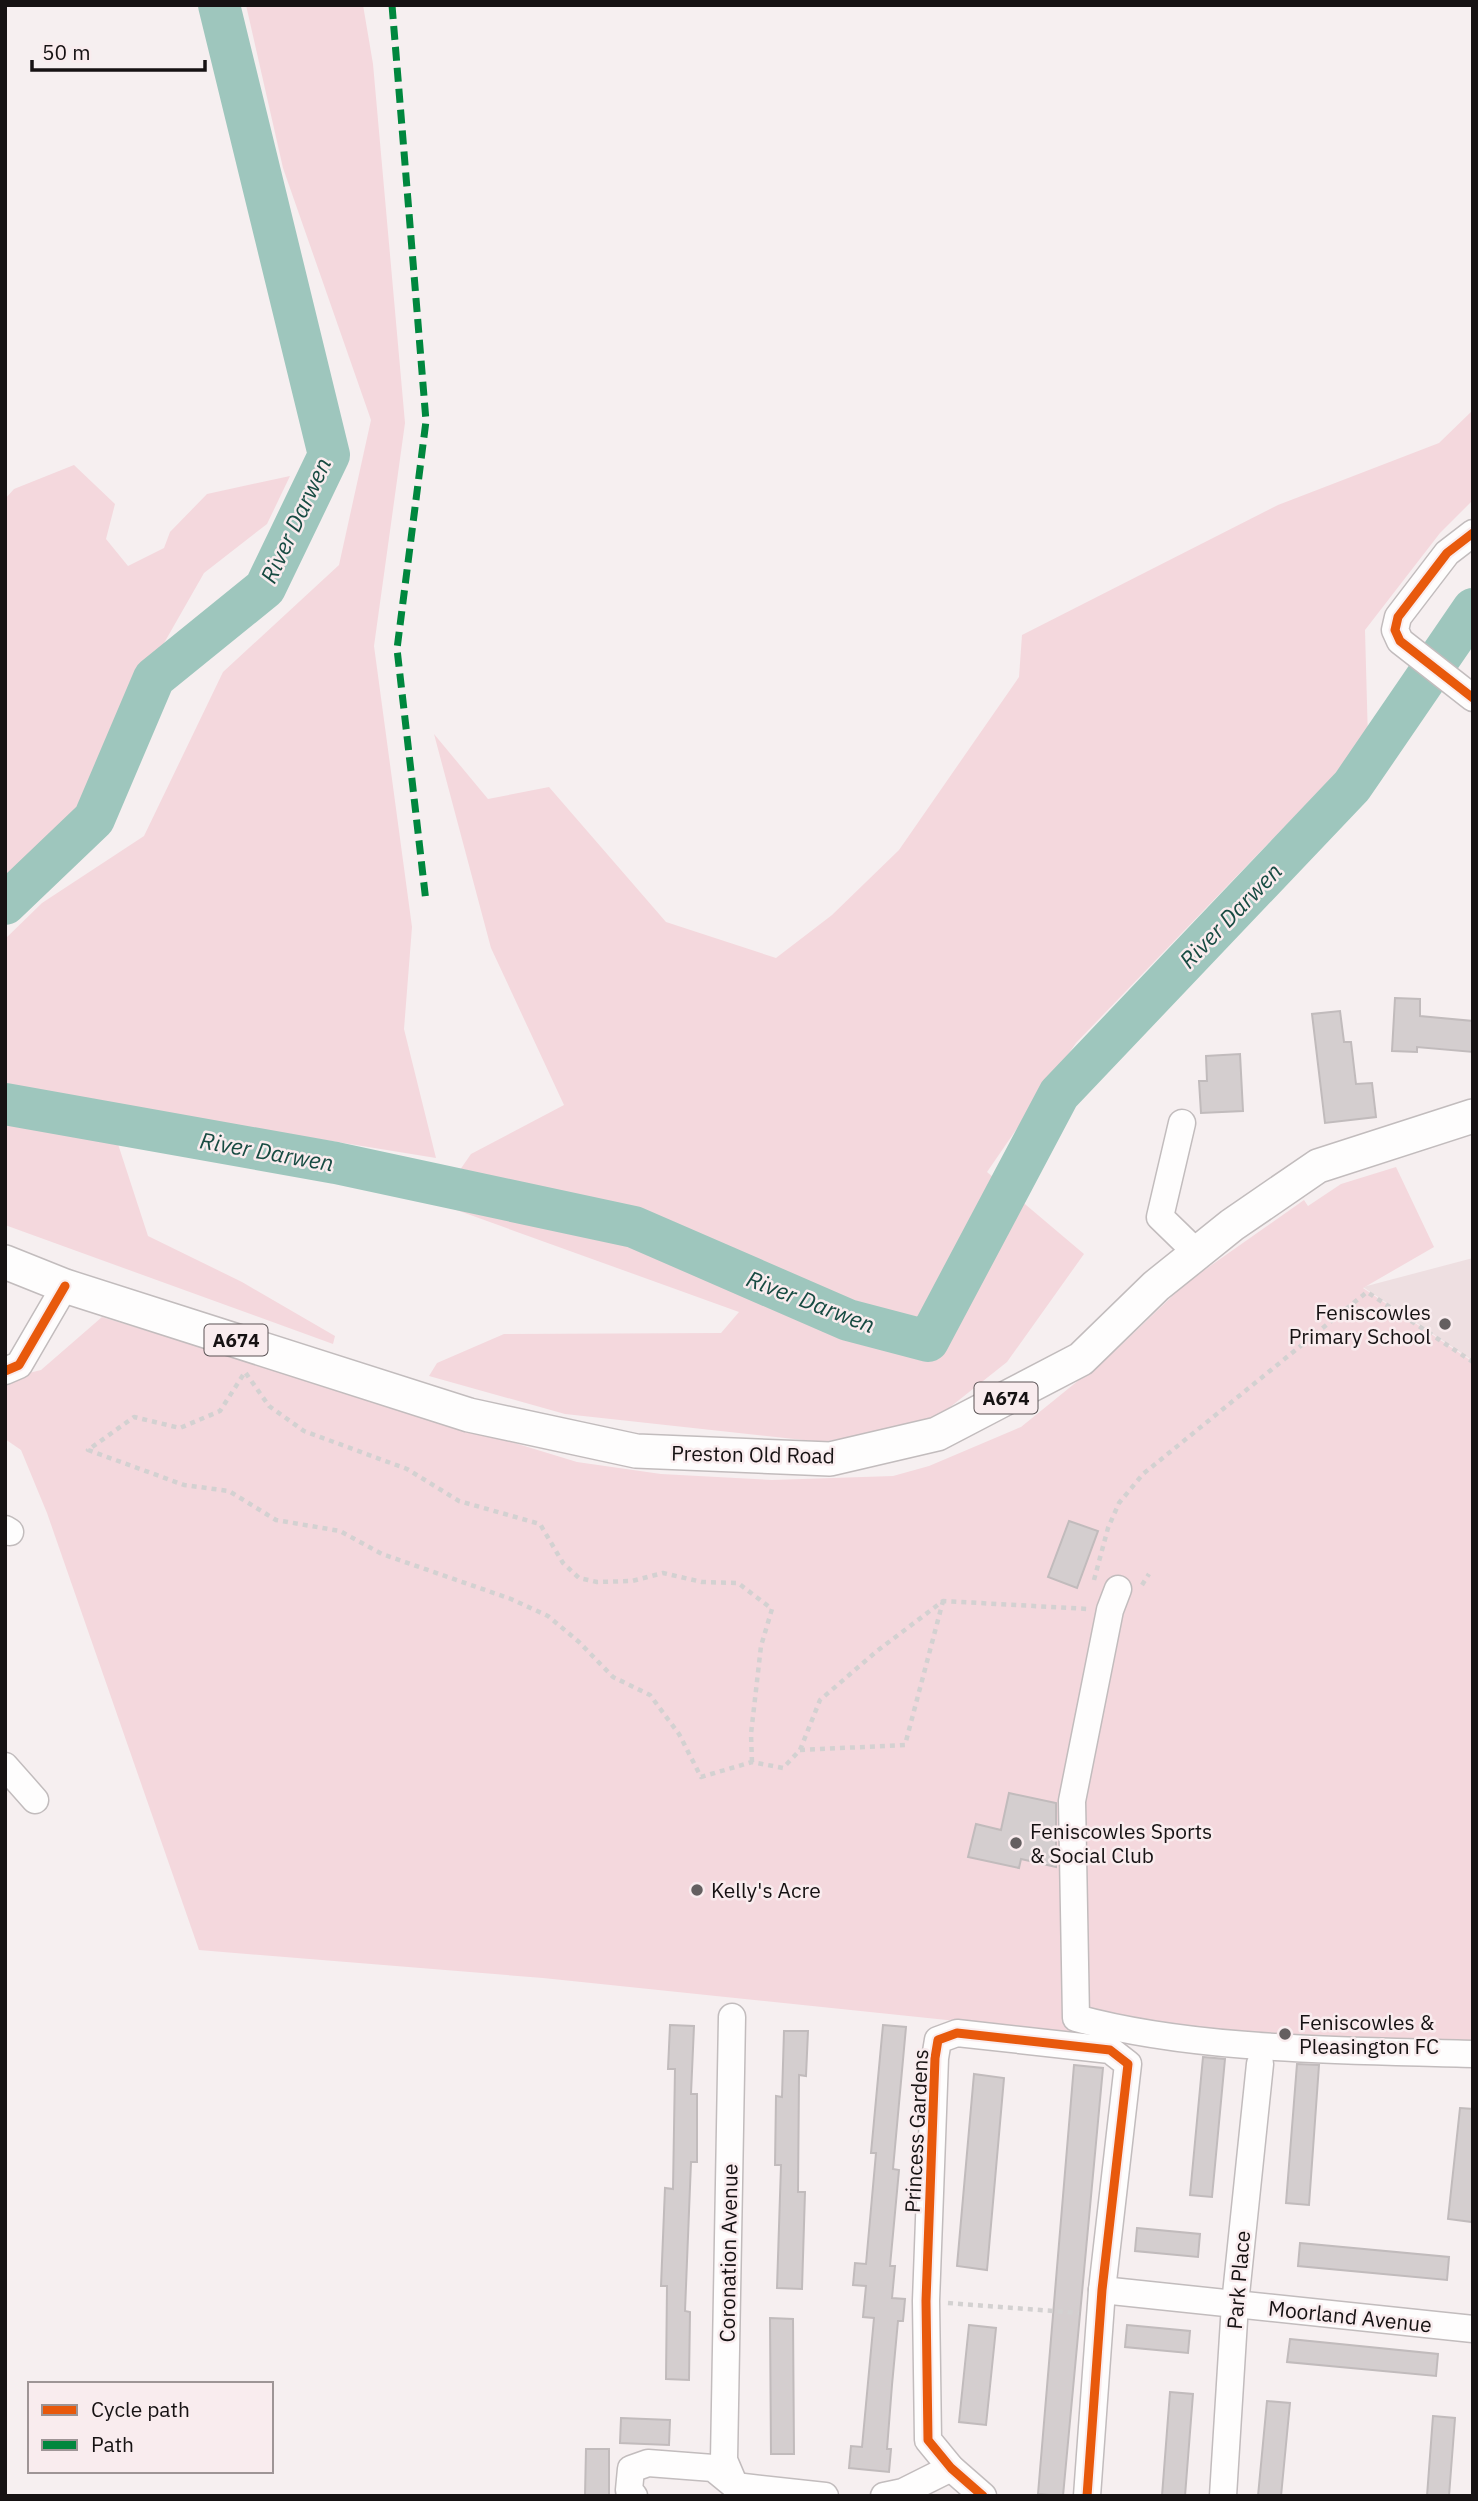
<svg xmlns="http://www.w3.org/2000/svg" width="1478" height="2501" viewBox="0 0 1478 2501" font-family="'IBM Plex Sans',sans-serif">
  <rect width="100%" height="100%" fill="#f6eff0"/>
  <!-- built -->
  <polygon fill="#eedfe1" points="1473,1258 1473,1361 1363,1287"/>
  <!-- green -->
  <g fill="#f4d8dd">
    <polygon points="246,5 363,5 373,64 405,423 374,646 412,927 404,1029 436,1158 5,1088 5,939 42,903 144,836 223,672 339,565 371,420 283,168"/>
    <polygon points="1473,410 1473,500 1440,533 1365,630 1368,740 1076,1043 987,1172 1084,1254 1007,1362 930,1423 822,1442 565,1414 429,1376 437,1363 504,1334 721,1333 739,1312 437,1203 471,1154 564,1105 491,948 434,734 488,799 549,787 666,922 776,958 832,915 899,850 1019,677 1022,635 1278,505 1439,443"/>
    <polygon points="74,465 115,504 106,539 128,566 164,548 170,532 207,494 290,476 267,524 204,573 135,694 89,802 37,874 5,900 5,499 14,489"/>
    <polygon points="5,1116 117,1141 148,1236 242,1282 335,1336 333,1344 5,1225"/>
    <polygon points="1396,1167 1434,1247 1363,1288 1473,1362 1473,2066 1014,2027 543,1978 199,1950 47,1513 21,1450 5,1439 5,1379 41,1370 102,1317 577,1462 661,1474 772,1480 893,1476 929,1466 1021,1427 1116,1350 1186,1283 1304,1200 1308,1206 1341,1184"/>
  </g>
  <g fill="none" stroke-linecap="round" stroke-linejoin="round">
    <!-- river -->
    <g stroke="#9ec6bd" stroke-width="42">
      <polyline points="5,904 94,819 154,678 265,588 329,455 219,5"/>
      <polyline points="5,1104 336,1163 634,1227 848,1320 928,1341 1059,1094 1352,786 1473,609"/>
    </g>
  </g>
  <!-- building -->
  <g fill="#d4cecf" stroke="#c1bbbc" stroke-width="2">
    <polygon points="1395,998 1420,999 1420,1016 1473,1021 1473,1052 1417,1047 1417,1052 1392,1051"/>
    <polygon points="1340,1011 1344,1042 1351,1042 1356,1084 1372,1083 1376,1117 1325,1123 1312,1014"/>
    <polygon points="1240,1054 1243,1111 1201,1113 1199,1081 1207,1081 1206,1056"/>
    <polygon points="1069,1521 1098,1531 1077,1588 1048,1577"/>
    <polygon points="1009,1793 1056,1803 1056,1867 1021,1859 1019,1868 968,1857 976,1824 1001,1830"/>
    <polygon points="670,2025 694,2026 691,2094 697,2094 697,2162 691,2162 685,2311 690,2312 689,2380 666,2379 667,2286 661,2286 665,2188 673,2189 675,2069 668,2069"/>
    <polygon points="883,2025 906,2027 893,2169 899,2170 890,2266 895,2266 892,2298 905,2299 903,2321 898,2321 892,2385 887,2449 891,2449 889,2472 849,2468 851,2446 862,2447 874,2318 863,2317 866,2286 853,2285 855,2263 866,2264 876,2153 871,2153"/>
    <polygon points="784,2031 808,2031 806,2076 799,2075 798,2192 805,2192 802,2289 777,2288 781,2165 775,2165 776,2096 782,2097"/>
    <polygon points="1203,2057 1225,2059 1212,2197 1190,2195"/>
    <polygon points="1297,2064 1319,2065 1309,2205 1286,2203"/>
    <polygon points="1074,2065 1103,2068 1063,2496 1038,2494"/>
    <polygon points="974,2074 1004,2078 987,2270 957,2266"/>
    <polygon points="1460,2108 1473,2109 1472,2222 1448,2219"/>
    <polygon points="1137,2228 1200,2234 1198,2257 1135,2251"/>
    <polygon points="1300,2243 1449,2257 1447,2280 1298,2266"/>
    <polygon points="770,2318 793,2319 794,2454 771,2454"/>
    <polygon points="969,2325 996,2328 986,2425 959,2422"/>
    <polygon points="1127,2325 1190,2331 1188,2353 1125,2347"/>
    <polygon points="1290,2339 1438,2354 1436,2376 1287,2362"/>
    <polygon points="1170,2392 1193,2394 1185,2496 1162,2496"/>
    <polygon points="1267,2401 1290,2403 1281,2496 1258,2496"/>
    <polygon points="1433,2416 1455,2418 1449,2496 1427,2496"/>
    <polygon points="621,2418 670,2420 669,2445 620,2443"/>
    <polygon points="586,2449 609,2449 609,2496 585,2496"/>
  </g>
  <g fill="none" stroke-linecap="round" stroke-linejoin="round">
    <!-- minor casing -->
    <g stroke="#c2bcbd" stroke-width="29">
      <g id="minor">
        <polyline points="1473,533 1447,553 1398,617 1395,630 1400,641 1473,698"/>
        <polyline points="1182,1123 1160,1217 1197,1253"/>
        <polyline points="5,1371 19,1365 65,1286"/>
        <polyline points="5,1529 10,1532"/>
        <path d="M1118,1589L1110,1610L1072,1801L1076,2018C1196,2051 1347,2050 1473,2054"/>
        <polyline points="5,1766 35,1800"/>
        <polyline points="732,2017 724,2460 735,2486"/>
        <polyline points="1102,2290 1473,2329"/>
        <polyline points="634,2496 629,2490 631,2469 648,2463 713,2468 735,2486 825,2496"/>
        <polyline points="884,2496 903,2492 951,2468"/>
        <polyline points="983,2496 951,2468 928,2440 926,2301 935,2058 938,2040 957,2033 1110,2050 1128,2064 1102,2290 1087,2496"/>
        <polyline points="1223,2496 1235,2304 1260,2064"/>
      </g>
    </g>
    <!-- major casing -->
    <g stroke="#c2bcbd" stroke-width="36">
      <polyline id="major" points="5,1262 65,1286 469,1415 636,1451 830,1459 937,1434 1081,1359 1156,1286 1232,1225 1318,1166 1473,1116"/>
    </g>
    <!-- path -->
    <g stroke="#d3d1d1" stroke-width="4.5" stroke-dasharray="5 5" stroke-linecap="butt">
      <polyline points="1094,1580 1108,1528 1119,1503 1143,1474 1367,1292 1473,1362"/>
      <polyline points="1142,1585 1149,1574"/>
      <polyline points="800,1750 905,1745 943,1601"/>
      <polyline points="752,1762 751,1734 761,1646 772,1609 738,1583 702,1582 663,1573 632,1581 597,1582 579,1578 563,1563 540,1524 459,1501 407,1469 304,1431 269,1406 245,1372 220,1411 180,1428 134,1417 88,1450 184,1485 229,1491 276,1520 340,1531 382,1554 511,1599 548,1616 579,1642 613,1677 650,1695 679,1734 701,1777 752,1762 783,1768 800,1750 820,1700 877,1651 943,1601 1088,1609"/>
      <polyline points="948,2303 1079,2313"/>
    </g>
    <!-- minor -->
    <use href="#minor" stroke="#fefdfd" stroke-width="26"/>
    <!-- major -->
    <use href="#major" stroke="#fefdfd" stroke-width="33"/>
    <!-- quiet -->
    <polyline stroke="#00873e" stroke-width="7" stroke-dasharray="14 7" stroke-linecap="butt" points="392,5 426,421 397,649 426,902"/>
    <!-- cycleway casing -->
    <g stroke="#f9ecee" stroke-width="13">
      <g id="cycleway">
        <polyline points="1473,533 1447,553 1398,617 1395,630 1400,641 1473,698"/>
        <polyline points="5,1371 19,1365 65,1286"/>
        <polyline points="983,2496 951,2468 928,2440 926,2301 935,2058 938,2040 957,2033 1110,2050 1128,2064 1102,2290 1087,2496"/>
      </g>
    </g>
    <!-- cycleway -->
    <use href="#cycleway" stroke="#e8590c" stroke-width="9"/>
  </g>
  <!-- markers -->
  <g fill="#645f60" stroke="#f9ecee" stroke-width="2.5">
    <circle cx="1445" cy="1324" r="7"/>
    <circle cx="1016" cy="1843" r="7"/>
    <circle cx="697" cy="1890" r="7"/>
    <circle cx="1285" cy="2034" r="7"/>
  </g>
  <g text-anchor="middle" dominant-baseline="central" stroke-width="5" stroke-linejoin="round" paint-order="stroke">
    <!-- shield labels -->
    <g fill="#f9ecee" stroke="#5a5355" stroke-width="2">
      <rect x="204.5" y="1324.5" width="63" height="31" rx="5"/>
      <rect x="974.5" y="1382.5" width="63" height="31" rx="5"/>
    </g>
    <g font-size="19" font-weight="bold" fill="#161213">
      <text x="236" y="1340">A674</text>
      <text x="1006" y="1398">A674</text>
    </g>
    <!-- poi labels -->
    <g font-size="21" fill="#161213" stroke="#f9ecee" text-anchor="start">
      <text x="1431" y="1312" text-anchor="end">Feniscowles<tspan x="1431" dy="24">Primary School</tspan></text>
      <text x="1030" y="1831">Feniscowles Sports<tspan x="1030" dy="24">&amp; Social Club</tspan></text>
      <text x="711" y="1890">Kelly's Acre</text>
      <text x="1299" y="2022">Feniscowles &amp;<tspan x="1299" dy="24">Pleasington FC</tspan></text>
    </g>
    <!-- street labels -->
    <g font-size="21" fill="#161213" stroke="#f9ecee">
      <text transform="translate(753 1454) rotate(1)">Preston Old Road</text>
      <text transform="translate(916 2131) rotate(-87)">Princess Gardens</text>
      <text transform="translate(728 2253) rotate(-89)">Coronation Avenue</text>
      <text transform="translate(1238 2280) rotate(-85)">Park Place</text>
      <text transform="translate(1350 2316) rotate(6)">Moorland Avenue</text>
    </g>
    <!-- water labels -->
    <g font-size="23" font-style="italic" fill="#174b42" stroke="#f9ecee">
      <text transform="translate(295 520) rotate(-65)">River Darwen</text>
      <text transform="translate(1230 915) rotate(-46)">River Darwen</text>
      <text transform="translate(267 1151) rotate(10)">River Darwen</text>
      <text transform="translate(811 1301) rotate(21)">River Darwen</text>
    </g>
  </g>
  <!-- border -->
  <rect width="1478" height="2501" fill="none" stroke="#161213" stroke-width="14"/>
  <!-- legend -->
  <rect x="28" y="2382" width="245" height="91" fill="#f9ecee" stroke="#9e9596" stroke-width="2"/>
  <rect x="42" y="2405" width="35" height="10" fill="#e8590c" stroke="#9e9596" stroke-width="2"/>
  <text x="91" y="2417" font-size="21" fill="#161213">Cycle path</text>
  <rect x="42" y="2440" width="35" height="10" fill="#00873e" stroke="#9e9596" stroke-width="2"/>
  <text x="91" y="2452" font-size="21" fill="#161213">Path</text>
  <!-- scale -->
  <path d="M32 60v10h173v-10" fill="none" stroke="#161213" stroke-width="3.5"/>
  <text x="42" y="60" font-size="21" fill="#161213" stroke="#f9ecee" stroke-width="5" paint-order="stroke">50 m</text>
</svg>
